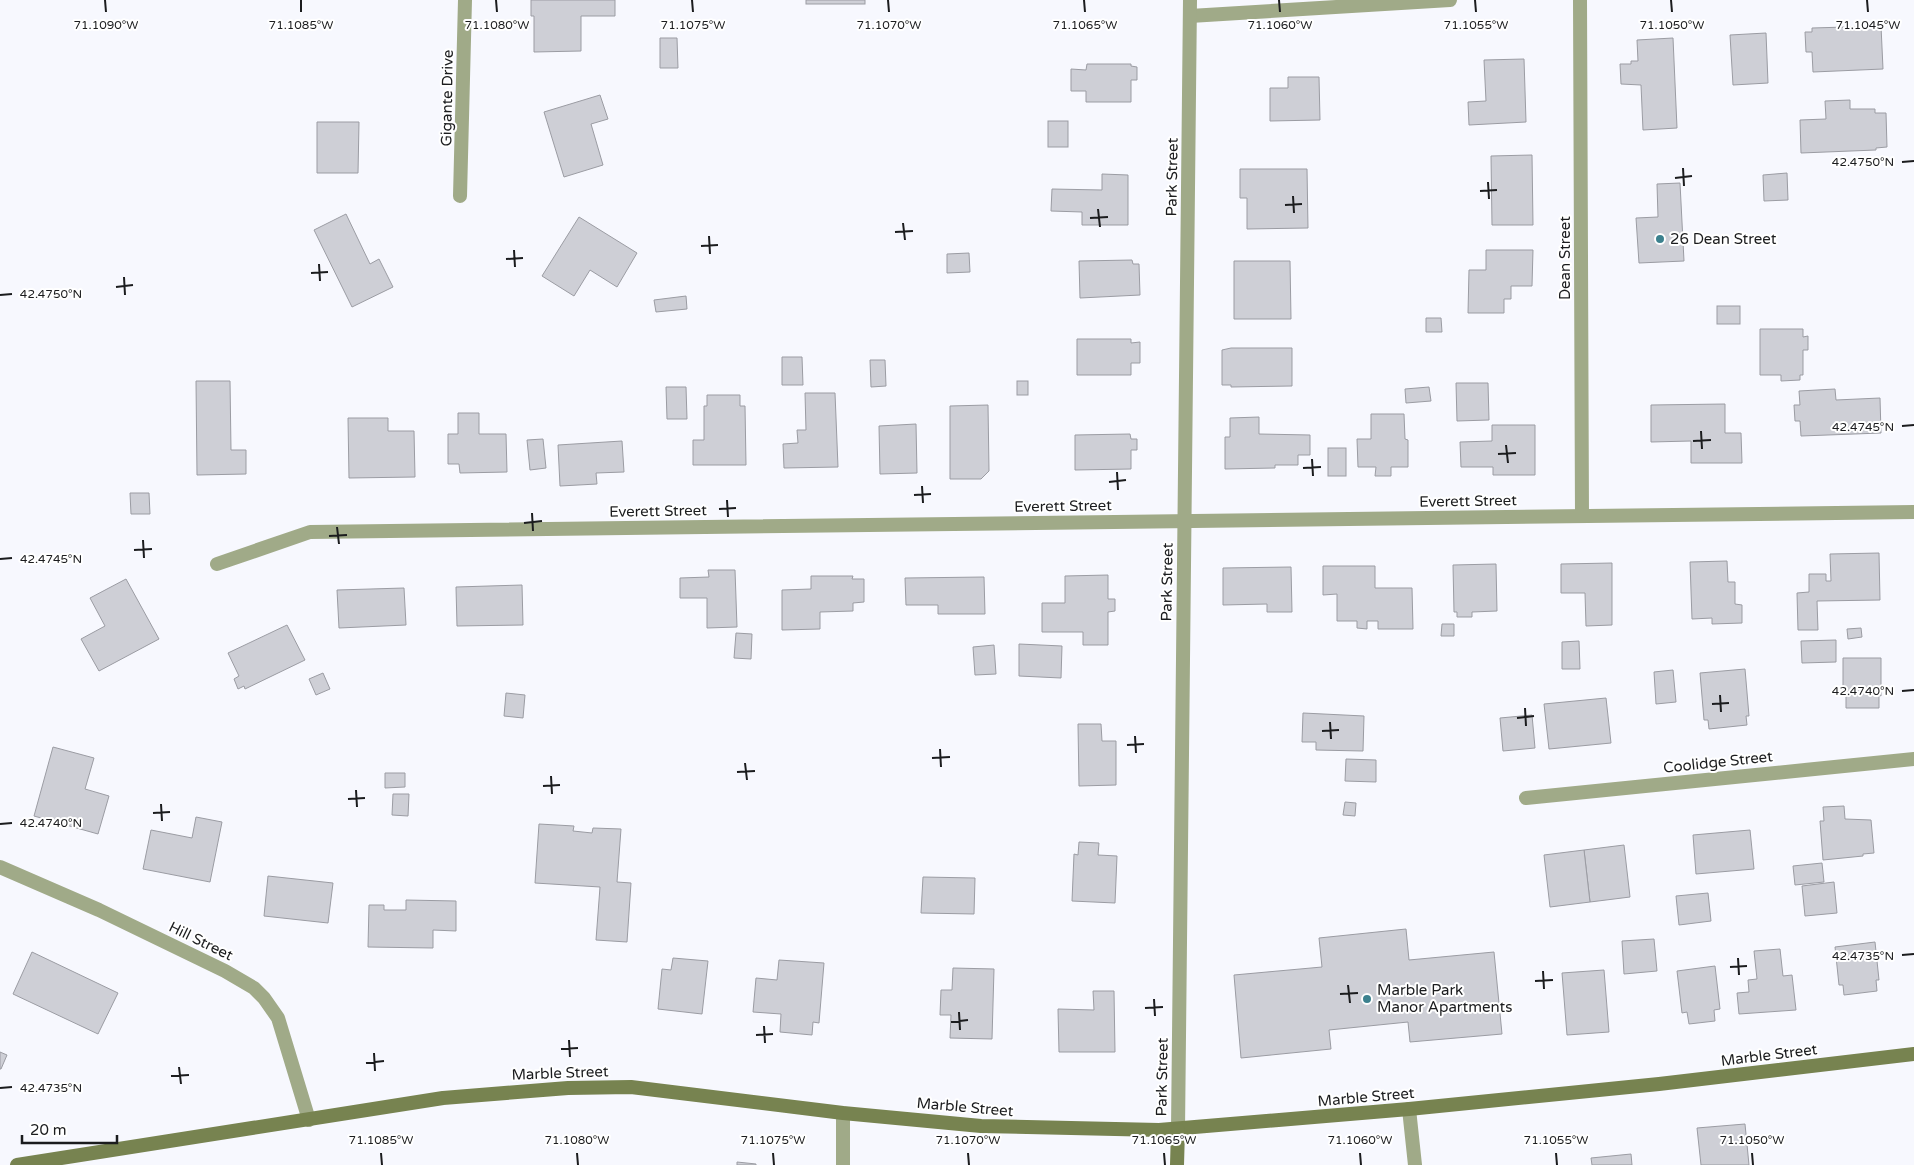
<svg xmlns="http://www.w3.org/2000/svg" width="1914" height="1165" viewBox="0 0 1914 1165" font-family="'Varela Round',sans-serif">
  <rect width="100%" height="100%" fill="#f7f8fe"/>
  <!-- building -->
  <g fill="#cecfd6" stroke="#9b9ca3">
    <polygon points="531,0 615,0 615,16 581,16 581,51 534,52 534,16 531,16"/>
    <rect x="806" y="0" width="59" height="4"/>
    <polygon points="1881,26 1883,69 1813,72 1812,52 1806,52 1805,32 1812,32 1812,28"/>
    <polygon points="1766,33 1768,83 1733,85 1730,35"/>
    <polygon points="660,38 677,38 678,68 660,68"/>
    <polygon points="1673,38 1677,128 1643,130 1641,85 1621,84 1620,64 1631,64 1631,61 1638,61 1637,40"/>
    <polygon points="1524,59 1526,122 1469,125 1468,102 1486,101 1484,60"/>
    <polygon points="1087,64 1131,64 1131,66 1137,67 1137,80 1131,80 1131,102 1086,102 1086,91 1071,91 1071,69 1086,70"/>
    <polygon points="1288,77 1319,77 1320,120 1270,121 1270,88 1288,88"/>
    <polygon points="600,95 608,119 591,124 603,165 564,177 544,112"/>
    <polygon points="1850,100 1850,109 1875,109 1875,113 1886,113 1887,147 1876,148 1876,150 1801,153 1800,120 1826,119 1825,101"/>
    <rect x="1048" y="121" width="20" height="26"/>
    <polygon points="317,122 359,122 358,173 317,173"/>
    <polygon points="1532,155 1533,225 1492,225 1491,156"/>
    <polygon points="1240,169 1307,169 1308,228 1247,229 1247,198 1240,198"/>
    <polygon points="1787,173 1788,200 1764,201 1763,175"/>
    <polygon points="1102,174 1128,175 1128,225 1082,225 1082,212 1051,211 1052,189 1102,190"/>
    <polygon points="1680,183 1684,261 1639,263 1636,218 1658,217 1657,184"/>
    <polygon points="346,214 370,264 379,259 393,287 352,307 314,230"/>
    <polygon points="579,217 637,253 617,287 590,270 574,296 542,276"/>
    <polygon points="1486,250 1533,250 1532,286 1511,286 1511,299 1504,299 1504,313 1468,313 1469,270 1486,270"/>
    <polygon points="969,253 970,272 947,273 947,254"/>
    <polygon points="1132,260 1133,264 1139,264 1140,295 1080,298 1079,261"/>
    <polygon points="1234,261 1290,261 1291,319 1234,319"/>
    <polygon points="686,296 687,309 656,312 654,300"/>
    <rect x="1717" y="306" width="23" height="18"/>
    <polygon points="1426,318 1441,318 1442,332 1426,332"/>
    <polygon points="1760,329 1803,329 1803,337 1808,336 1808,350 1803,350 1803,375 1800,375 1800,380 1781,381 1781,375 1760,375"/>
    <polygon points="1077,339 1131,339 1131,343 1140,342 1140,363 1131,363 1131,375 1077,375"/>
    <polygon points="1231,348 1292,348 1292,386 1231,387 1231,385 1222,385 1222,350"/>
    <polygon points="782,357 802,357 803,385 782,385"/>
    <polygon points="870,360 885,360 886,386 871,387"/>
    <polygon points="196,381 230,381 231,450 246,450 246,474 197,475"/>
    <rect x="1017" y="381" width="11" height="14"/>
    <polygon points="1456,383 1488,383 1489,420 1457,421"/>
    <polygon points="666,387 686,387 687,419 667,419"/>
    <polygon points="1429,387 1431,401 1406,403 1405,389"/>
    <polygon points="1835,389 1836,400 1880,398 1881,433 1801,436 1800,421 1795,421 1794,405 1800,405 1799,391"/>
    <polygon points="805,393 835,393 838,467 784,468 783,444 798,443 797,430 806,430"/>
    <polygon points="707,395 740,395 740,406 745,406 746,465 693,465 693,440 704,440 704,406 707,406"/>
    <polygon points="1725,404 1725,433 1741,433 1742,463 1691,463 1691,441 1651,442 1651,405"/>
    <polygon points="988,405 989,471 981,479 950,479 950,406"/>
    <polygon points="458,413 479,413 479,434 506,434 507,472 460,473 459,464 448,464 448,434 458,434"/>
    <polygon points="1371,414 1404,414 1405,439 1408,440 1408,467 1391,467 1391,476 1375,476 1376,467 1358,467 1357,439 1371,439"/>
    <polygon points="1259,417 1259,434 1310,435 1310,455 1298,455 1298,465 1275,465 1275,468 1225,469 1225,437 1230,437 1230,418"/>
    <polygon points="348,418 388,418 388,431 414,431 415,477 349,478"/>
    <polygon points="916,424 917,473 880,474 879,426"/>
    <polygon points="1492,425 1535,425 1535,475 1493,475 1493,467 1461,467 1460,442 1492,441"/>
    <polygon points="1130,434 1131,439 1137,439 1137,450 1131,450 1131,469 1075,470 1075,435"/>
    <polygon points="543,439 546,468 530,470 527,440"/>
    <polygon points="622,441 624,472 596,473 597,484 560,486 558,445"/>
    <rect x="1328" y="448" width="18" height="28"/>
    <polygon points="130,493 149,493 150,514 131,514"/>
    <polygon points="1879,553 1880,600 1817,601 1818,630 1798,630 1797,593 1809,592 1809,574 1826,574 1826,581 1831,581 1830,554"/>
    <polygon points="1727,561 1728,582 1735,582 1735,604 1742,605 1742,623 1712,624 1712,618 1692,619 1690,562"/>
    <polygon points="1612,563 1612,625 1586,626 1585,593 1561,593 1561,564"/>
    <polygon points="1496,564 1497,611 1472,612 1472,617 1457,617 1457,612 1454,612 1453,565"/>
    <polygon points="1323,566 1375,566 1375,588 1412,588 1413,629 1378,629 1378,621 1367,621 1367,629 1357,628 1357,621 1337,621 1337,594 1323,595"/>
    <polygon points="1291,567 1292,612 1267,612 1267,604 1223,605 1223,568"/>
    <polygon points="708,570 735,570 737,627 707,628 707,598 680,598 680,578 709,577"/>
    <polygon points="1108,575 1108,599 1115,599 1115,611 1108,612 1108,645 1083,645 1083,632 1042,632 1042,603 1065,603 1065,576"/>
    <polygon points="811,576 853,576 852,579 864,579 864,602 853,603 853,611 820,612 820,629 782,630 782,590 811,589"/>
    <polygon points="984,577 985,614 938,614 938,605 906,605 905,578"/>
    <polygon points="126,579 159,639 99,671 81,639 105,626 90,598"/>
    <polygon points="522,585 523,625 457,626 456,587"/>
    <polygon points="404,588 406,625 339,628 337,590"/>
    <polygon points="1442,624 1454,624 1454,636 1441,636"/>
    <polygon points="287,625 305,660 245,689 244,686 238,689 234,679 239,676 228,653"/>
    <polygon points="1861,628 1862,637 1848,639 1847,629"/>
    <polygon points="736,633 752,634 751,659 734,658"/>
    <polygon points="1836,640 1836,662 1802,663 1801,641"/>
    <polygon points="1579,641 1580,669 1562,669 1562,642"/>
    <polygon points="1019,644 1062,646 1061,678 1019,676"/>
    <polygon points="994,645 996,674 975,675 973,647"/>
    <polygon points="1843,658 1881,658 1881,696 1879,695 1879,708 1846,708 1846,696 1843,696"/>
    <polygon points="1745,669 1749,716 1746,716 1747,725 1709,729 1708,720 1704,720 1700,673"/>
    <polygon points="1673,670 1676,702 1656,704 1654,672"/>
    <polygon points="323,673 330,689 316,695 309,679"/>
    <polygon points="506,693 525,695 523,718 504,716"/>
    <polygon points="1606,698 1611,743 1549,749 1544,704"/>
    <polygon points="1303,713 1364,716 1363,751 1316,750 1316,742 1302,742"/>
    <polygon points="1532,715 1535,748 1503,751 1500,718"/>
    <polygon points="1078,724 1101,724 1102,741 1116,741 1116,785 1079,786"/>
    <polygon points="53,747 94,758 85,789 109,796 98,834 34,816"/>
    <polygon points="1346,759 1376,760 1376,782 1345,781"/>
    <polygon points="385,773 405,773 405,787 385,788"/>
    <polygon points="393,794 409,794 408,816 392,815"/>
    <polygon points="1345,802 1356,803 1355,816 1343,815"/>
    <polygon points="1844,806 1845,819 1871,820 1874,853 1863,854 1863,856 1823,860 1820,821 1824,821 1823,807"/>
    <polygon points="196,817 222,822 210,882 143,869 151,830 192,838"/>
    <polygon points="539,824 574,826 573,831 592,833 593,828 621,829 617,882 631,883 627,942 596,940 600,887 535,883"/>
    <polygon points="1750,830 1754,869 1696,874 1693,835"/>
    <polygon points="1079,842 1099,843 1098,855 1117,856 1115,903 1072,901 1074,854 1078,855"/>
    <polygon points="1624,845 1630,897 1590,902 1584,850"/>
    <polygon points="1584,850 1590,902 1550,907 1544,855"/>
    <polygon points="1822,863 1824,882 1795,885 1793,866"/>
    <polygon points="268,876 333,883 328,923 264,916"/>
    <polygon points="923,877 975,878 974,914 921,913"/>
    <polygon points="1834,882 1837,913 1805,916 1802,886"/>
    <polygon points="1708,893 1711,921 1679,925 1676,896"/>
    <polygon points="406,900 456,901 456,931 433,930 433,948 368,947 369,905 384,905 384,910 406,910"/>
    <polygon points="1406,929 1409,960 1494,952 1502,1034 1410,1042 1408,1022 1329,1030 1331,1049 1241,1058 1234,975 1322,967 1319,938"/>
    <polygon points="1654,939 1657,971 1624,974 1622,941"/>
    <polygon points="1875,942 1879,980 1876,980 1877,991 1844,995 1843,985 1839,985 1835,947"/>
    <polygon points="1780,949 1783,976 1792,975 1796,1010 1739,1014 1737,993 1749,992 1748,980 1757,979 1754,951"/>
    <polygon points="32,952 118,993 98,1034 13,994"/>
    <polygon points="673,958 708,961 702,1014 658,1009 662,969 671,970"/>
    <polygon points="779,960 824,963 819,1023 813,1022 812,1035 780,1032 781,1014 753,1012 756,978 777,980"/>
    <polygon points="1715,966 1720,1009 1714,1010 1715,1021 1689,1024 1687,1012 1682,1013 1677,971"/>
    <polygon points="953,968 994,969 992,1039 950,1038 951,1015 940,1015 941,990 952,990"/>
    <polygon points="1604,970 1609,1032 1567,1035 1562,973"/>
    <polygon points="1093,991 1114,991 1115,1052 1059,1052 1058,1009 1094,1010"/>
    <polygon points="0,1052 7,1055 1,1069 0,1069"/>
    <polygon points="1745,1124 1749,1165 1701,1165 1697,1128"/>
    <polygon points="1631,1154 1632,1165 1592,1165 1591,1158"/>
    <polygon points="737,1162 756,1164 756,1165 737,1165"/>
  </g>
  <g fill="none" stroke-linecap="round" stroke-linejoin="round">
    <!-- minor -->
    <g stroke="#a0aa88" stroke-width="14">
      <polyline points="1580,0 1582,516"/>
      <polyline points="1190,16 1450,0"/>
      <polyline points="460,196 465,0"/>
      <polyline points="217,564 310,532 1914,512"/>
      <polyline points="1526,798 1914,759"/>
      <polyline points="0,867 99,910 225,971 254,988 264,998 278,1018 309,1120"/>
      <polyline points="1409,1109 1415,1165"/>
      <polyline points="843,1113 843,1165"/>
      <polyline points="1178,1130 1190,0"/>
    </g>
    <!-- secondary -->
    <g stroke="#778350" stroke-width="14">
      <polyline points="17,1165 443,1098 568,1088 631,1087 843,1113 981,1126 1159,1130 1409,1109 1659,1084 1914,1054"/>
      <polyline points="1177,1165 1178,1130"/>
    </g>
  </g>
  <!-- ticks -->
  <path fill="none" stroke="#1b1c1e" stroke-width="2" d="M105,0L106,12M301,0V12M496,0L497,12M692,0L693,12M888,0L889,12M1084,0L1085,12M1279,0L1280,12M1475,0L1476,12M1671,0L1672,12M1867,0L1868,12M1902,162L1914,161M1683,168L1684,186M1675,178L1692,176M1488,182L1489,199M1480,191L1497,190M1293,196L1294,213M1285,205L1302,204M1098,209L1100,227M1090,218L1108,217M903,223L905,240M895,232L913,231M709,236L710,254M701,246L718,245M514,250L515,267M506,259L523,258M319,264L320,281M311,273L328,272M124,277L125,295M116,287L133,285M0,295L12,294M1902,426L1914,425M1701,431L1702,449M1693,441L1711,440M1506,445L1508,463M1498,454L1516,453M1312,459L1313,476M1303,468L1321,467M1117,472L1118,490M1109,482L1126,480M922,486L923,503M914,495L931,494M727,500L728,517M719,509L736,508M532,513L533,531M524,523L542,521M337,527L339,544M329,536L347,535M143,540L144,558M134,550L152,549M0,559L12,558M1902,691L1914,690M1720,695L1721,712M1712,704L1729,703M1525,708L1526,726M1517,718L1534,716M1330,722L1331,739M1322,731L1339,730M1135,736L1136,753M1127,745L1144,744M940,749L941,767M932,758L950,757M745,763L747,780M737,772L755,771M551,776L552,794M543,786L560,785M356,790L357,807M348,799L365,798M161,804L162,821M153,813L170,812M0,824L12,823M1902,955L1914,954M1738,958L1739,975M1730,967L1747,966M1543,971L1544,989M1535,981L1553,980M1348,985L1350,1003M1340,994L1358,993M1154,999L1155,1016M1145,1008L1163,1007M959,1012L960,1030M951,1022L968,1020M764,1026L765,1043M756,1035L773,1034M569,1040L570,1057M561,1049L578,1048M374,1053L375,1071M366,1063L384,1061M179,1067L181,1084M171,1076L189,1075M0,1088L12,1087M381,1153L382,1165M577,1153L578,1165M773,1153L774,1165M968,1153L969,1165M1164,1153L1165,1165M1360,1153L1361,1165M1556,1153L1557,1165M1752,1153L1753,1165"/>
  <!-- markers -->
  <g fill="#3c818e" stroke="#fff" stroke-width="2">
    <circle cx="1660" cy="239" r="5"/>
    <circle cx="1367" cy="999" r="5"/>
  </g>
  <g text-anchor="middle" dominant-baseline="central" stroke-width="4" stroke-linejoin="round" paint-order="stroke">
    <!-- street labels -->
    <g font-size="15" fill="#1b1c1e" stroke="#fff">
      <text transform="translate(447 98) rotate(-89)">Gigante Drive</text>
      <text transform="translate(1172 177) rotate(-89)">Park Street</text>
      <text transform="translate(1565 258) rotate(-90)">Dean Street</text>
      <text transform="translate(1468 501) rotate(-1)">Everett Street</text>
      <text transform="translate(1063 506) rotate(-1)">Everett Street</text>
      <text transform="translate(658 511) rotate(-1)">Everett Street</text>
      <text transform="translate(1167 582) rotate(-89)">Park Street</text>
      <text transform="translate(1718 762) rotate(-6)">Coolidge Street</text>
      <text transform="translate(201 941) rotate(26)">Hill Street</text>
      <text transform="translate(1769 1055) rotate(-7)">Marble Street</text>
      <text transform="translate(560 1073) rotate(-2)">Marble Street</text>
      <text transform="translate(1162 1077) rotate(-89)">Park Street</text>
      <text transform="translate(1366 1097) rotate(-5)">Marble Street</text>
      <text transform="translate(965 1107) rotate(5)">Marble Street</text>
    </g>
    <!-- poi labels -->
    <g font-size="15" fill="#1b1c1e" stroke="#fff" text-anchor="start">
      <text x="1670" y="239">26 Dean Street</text>
      <text x="1377" y="990">Marble Park<tspan x="1377" dy="17">Manor Apartments</tspan></text>
    </g>
  </g>
  <g font-size="12" text-anchor="middle" fill="#1b1c1e" stroke="#fff" stroke-width="4" stroke-linejoin="round" paint-order="stroke">
    <text x="106" y="29">71.1090°W</text>
    <text x="301" y="29">71.1085°W</text>
    <text x="497" y="29">71.1080°W</text>
    <text x="693" y="29">71.1075°W</text>
    <text x="889" y="29">71.1070°W</text>
    <text x="1085" y="29">71.1065°W</text>
    <text x="1280" y="29">71.1060°W</text>
    <text x="1476" y="29">71.1055°W</text>
    <text x="1672" y="29">71.1050°W</text>
    <text x="1868" y="29">71.1045°W</text>
    <text x="1863" y="166">42.4750°N</text>
    <text x="51" y="298">42.4750°N</text>
    <text x="1863" y="431">42.4745°N</text>
    <text x="51" y="563">42.4745°N</text>
    <text x="1863" y="695">42.4740°N</text>
    <text x="51" y="827">42.4740°N</text>
    <text x="1863" y="960">42.4735°N</text>
    <text x="51" y="1092">42.4735°N</text>
    <text x="381" y="1144">71.1085°W</text>
    <text x="577" y="1144">71.1080°W</text>
    <text x="773" y="1144">71.1075°W</text>
    <text x="968" y="1144">71.1070°W</text>
    <text x="1164" y="1144">71.1065°W</text>
    <text x="1360" y="1144">71.1060°W</text>
    <text x="1556" y="1144">71.1055°W</text>
    <text x="1752" y="1144">71.1050°W</text>
  </g>
  <!-- scale -->
  <path d="M22 1135v8h95v-8" fill="none" stroke="#1b1c1e" stroke-width="2.5"/>
  <text x="30" y="1135" font-size="15" fill="#1b1c1e" stroke="#ffffff" stroke-width="4" paint-order="stroke">20 m</text>
</svg>
